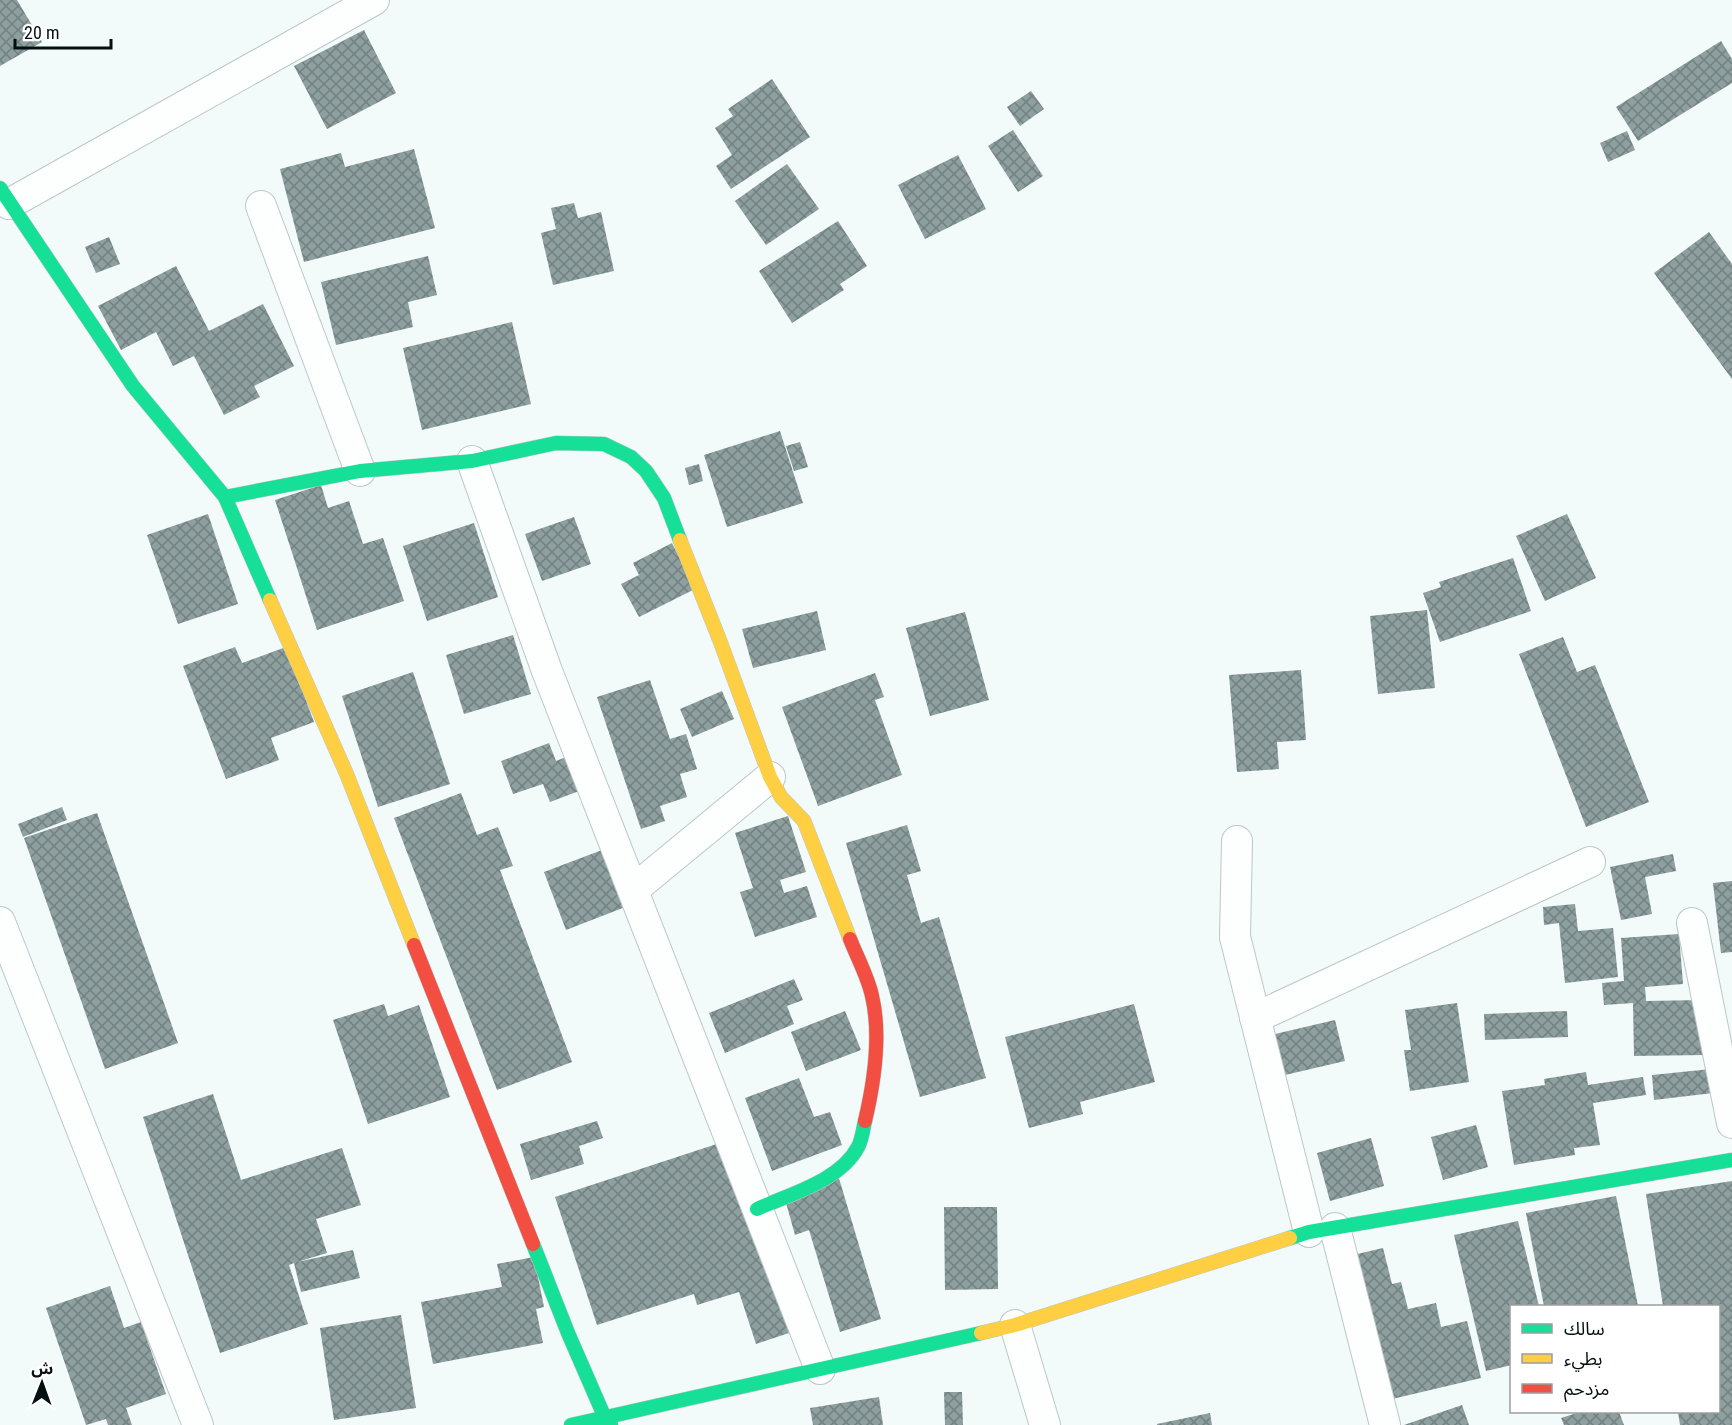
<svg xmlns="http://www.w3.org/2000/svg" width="1732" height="1425" viewBox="0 0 1732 1425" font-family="'Roboto Condensed','Noto Sans Arabic',sans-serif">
  <defs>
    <pattern id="building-cross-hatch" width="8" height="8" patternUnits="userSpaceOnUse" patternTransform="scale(1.5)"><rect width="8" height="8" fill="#8e9f9f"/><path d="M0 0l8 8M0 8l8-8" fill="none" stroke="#728080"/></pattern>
  </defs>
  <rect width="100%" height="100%" fill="#f2fafa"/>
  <!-- building -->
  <g fill="url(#building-cross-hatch)">
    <polygon points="0,0 17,0 42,42 0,66"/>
    <polygon points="364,30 396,93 327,129 294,66"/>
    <polygon points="1721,41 1732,59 1732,83 1638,141 1616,107"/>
    <polygon points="772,79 810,137 731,189 716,166 732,155 715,128 733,116 728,109"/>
    <polygon points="1031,91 1044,109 1020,126 1007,107"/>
    <polygon points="1013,130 1043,176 1018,192 988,146"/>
    <polygon points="1627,131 1635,150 1608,162 1600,143"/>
    <polygon points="414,149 435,228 304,262 280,169 341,153 345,167"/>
    <polygon points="958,155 986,209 925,239 898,185"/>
    <polygon points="787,164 819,209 766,245 735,201"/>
    <polygon points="574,203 578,218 601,212 614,271 553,285 541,233 556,229 551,208"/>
    <polygon points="838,221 867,266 840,284 844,290 792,323 759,271"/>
    <polygon points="1709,232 1732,264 1732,379 1654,273"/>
    <polygon points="109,237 120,264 96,273 85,247"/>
    <polygon points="428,256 437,295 408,302 413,327 336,345 321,282"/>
    <polygon points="176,266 209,331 263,304 294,366 254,386 260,397 224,415 194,356 173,366 156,332 121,350 98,306"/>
    <polygon points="512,322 531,404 422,430 403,348"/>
    <polygon points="780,431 803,503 727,527 704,455"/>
    <polygon points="800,442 808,467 794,471 786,446"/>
    <polygon points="699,464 703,481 689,485 685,468"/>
    <polygon points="321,485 328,508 349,501 363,544 383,538 404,601 317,630 275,500"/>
    <polygon points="208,514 238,604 178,624 147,535"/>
    <polygon points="1567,514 1596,578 1545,601 1516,536"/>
    <polygon points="574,517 591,564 542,581 525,534"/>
    <polygon points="474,523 498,597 427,621 403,546"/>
    <polygon points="672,543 695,589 639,617 621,584 639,575 633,563"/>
    <polygon points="1513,558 1531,611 1440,642 1423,593 1441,587 1439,582"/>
    <polygon points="1427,610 1435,688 1378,694 1370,616"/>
    <polygon points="817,611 826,650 753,668 742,629"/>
    <polygon points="965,612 989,700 930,716 906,628"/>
    <polygon points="513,635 531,694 464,714 446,655"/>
    <polygon points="1563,637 1577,672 1595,665 1649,802 1586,827 1519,654"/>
    <polygon points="235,647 242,663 286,647 314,722 271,738 279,760 226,779 183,666"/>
    <polygon points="1301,670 1306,740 1277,742 1279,769 1237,772 1229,675"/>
    <polygon points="413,672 450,784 378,807 342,696"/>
    <polygon points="875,673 884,697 875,700 902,775 818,806 782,707"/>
    <polygon points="650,680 670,739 686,734 697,769 680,774 687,797 660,806 665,821 641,829 597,697"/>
    <polygon points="722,691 734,719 692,737 680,709"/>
    <polygon points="549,743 556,761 574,754 587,788 550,802 543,784 513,794 501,761"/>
    <polygon points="461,793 477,835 498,827 513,866 500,870 572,1062 497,1090 394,818"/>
    <polygon points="62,807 67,820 23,837 18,824"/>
    <polygon points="97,813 178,1043 105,1069 24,838"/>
    <polygon points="788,816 806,872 780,880 784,893 807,886 817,917 755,937 740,892 753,888 735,833"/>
    <polygon points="907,825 921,871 907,875 921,923 939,917 986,1078 920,1097 846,843"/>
    <polygon points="610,847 633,904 566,930 544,872"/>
    <polygon points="1673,854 1676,871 1645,877 1652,914 1621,920 1610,867"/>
    <polygon points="1732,881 1732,952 1721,953 1713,883"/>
    <polygon points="1575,904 1578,931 1613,928 1618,977 1565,983 1559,923 1544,925 1543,907"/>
    <polygon points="1679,934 1683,984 1645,987 1646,1001 1704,1000 1704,1055 1634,1056 1633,1003 1604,1005 1602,983 1624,981 1621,938"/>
    <polygon points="794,979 803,1000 787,1006 794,1024 725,1053 709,1013"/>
    <polygon points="1457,1003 1469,1082 1410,1091 1404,1050 1411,1050 1405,1010"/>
    <polygon points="384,1004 388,1016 419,1005 450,1097 368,1124 333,1020"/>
    <polygon points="1134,1004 1155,1082 1080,1102 1083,1114 1029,1128 1005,1037"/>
    <polygon points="845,1011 861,1050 806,1071 791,1032"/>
    <polygon points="1567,1011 1568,1037 1485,1040 1484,1014"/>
    <polygon points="1335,1020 1345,1061 1285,1075 1275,1034"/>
    <polygon points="1711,1069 1713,1093 1654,1100 1652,1075"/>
    <polygon points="1586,1072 1588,1085 1643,1077 1646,1095 1593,1103 1600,1145 1574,1148 1575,1155 1514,1165 1502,1091 1545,1085 1544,1079"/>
    <polygon points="799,1078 814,1117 830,1112 842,1145 772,1171 745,1098"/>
    <polygon points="213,1094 241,1180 342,1148 361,1205 316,1219 327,1253 297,1262 353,1250 360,1278 301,1292 294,1263 289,1265 308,1324 220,1353 143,1117"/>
    <polygon points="597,1121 603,1138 579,1146 584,1164 531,1180 520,1144"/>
    <polygon points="1476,1125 1488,1167 1443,1180 1431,1137"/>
    <polygon points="735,1138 798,1330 756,1344 739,1292 697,1305 694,1294 597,1325 555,1197"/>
    <polygon points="1371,1138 1384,1186 1330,1201 1317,1153"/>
    <polygon points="838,1175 881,1319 840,1332 809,1230 795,1235 783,1192"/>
    <polygon points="1732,1181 1732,1425 1680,1425 1678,1412 1718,1412 1718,1306 1663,1306 1646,1194"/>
    <polygon points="1616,1196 1638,1306 1544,1306 1526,1213"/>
    <polygon points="944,1207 997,1207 998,1289 945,1290"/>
    <polygon points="1518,1221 1539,1306 1512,1306 1512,1365 1486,1371 1454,1235"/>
    <polygon points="1383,1248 1392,1284 1401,1282 1408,1309 1436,1303 1441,1327 1467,1321 1481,1378 1388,1400 1353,1255"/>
    <polygon points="534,1257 544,1307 536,1309 543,1343 433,1364 421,1302 502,1287 497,1264"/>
    <polygon points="110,1286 124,1328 141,1322 166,1394 126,1408 132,1425 108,1425 106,1419 86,1425 46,1308"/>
    <polygon points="401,1315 416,1408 334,1420 320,1328"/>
    <polygon points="944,1392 962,1392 963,1425 945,1425"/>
    <polygon points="879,1397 883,1425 813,1425 810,1408"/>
    <polygon points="1462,1405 1469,1425 1404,1425"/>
    <polygon points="1580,1412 1619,1412 1624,1425 1564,1425 1561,1418"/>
    <polygon points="1210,1413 1212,1425 1157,1425 1157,1424"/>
  </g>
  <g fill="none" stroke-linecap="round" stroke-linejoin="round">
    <!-- street casing -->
    <g stroke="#bcc7c7" stroke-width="32">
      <g id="street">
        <polyline points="9,204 374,0"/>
        <polyline points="261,206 360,471"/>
        <polyline points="472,461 547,671 820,1369"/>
        <polyline points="1237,841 1235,937 1309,1232"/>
        <polyline points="633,890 770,777"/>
        <polyline points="0,922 198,1425"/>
        <polyline points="1692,923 1732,1123"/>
        <polyline points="1255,1018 1590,862"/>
        <polyline points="1335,1228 1385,1425"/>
        <polyline points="1015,1325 1045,1425"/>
      </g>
    </g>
    <!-- fast casing -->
    <g stroke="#bcc7c7" stroke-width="15">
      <g id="fast">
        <polyline points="0,188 133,386 225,497 270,600"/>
        <polyline points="225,497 360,471 472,461 556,443 604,444 631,457 646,471 664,498 680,540"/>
        <path d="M757,1209C790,1194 840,1181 858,1147C862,1140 863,1129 865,1121"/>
        <polyline points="1290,1238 1309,1232 1732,1160"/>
        <polyline points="533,1244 568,1333 605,1418 611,1425"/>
        <polyline points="571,1425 981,1333"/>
      </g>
    </g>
    <!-- slow casing -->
    <g stroke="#bcc7c7" stroke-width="15">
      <g id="slow">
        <polyline points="680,540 720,641 770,777 781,797 804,821 850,939"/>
        <polyline points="270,600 347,775 414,945"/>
        <polyline points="981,1333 1015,1325 1290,1238"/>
      </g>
    </g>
    <!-- jam casing -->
    <g stroke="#bcc7c7" stroke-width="15">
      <g id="jam">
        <path d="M850,939C857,957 868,977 872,996C881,1034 874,1083 865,1121"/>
        <polyline points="414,945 533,1244"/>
      </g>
    </g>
    <!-- street -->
    <use href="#street" stroke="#fdfefe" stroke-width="30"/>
    <!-- fast -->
    <use href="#fast" stroke="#16e098" stroke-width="14"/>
    <!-- slow -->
    <use href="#slow" stroke="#ffcf43" stroke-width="14"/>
    <!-- jam -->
    <use href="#jam" stroke="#f24e42" stroke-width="14"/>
  </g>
  <!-- legend -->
  <rect x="1510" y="1305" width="210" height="108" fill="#ffffff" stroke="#9a9f9f" stroke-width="1.5"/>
  <rect x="1522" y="1324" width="30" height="9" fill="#16e098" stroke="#9a9f9f" stroke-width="1.5"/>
  <text x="1564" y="1335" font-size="18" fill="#030f10">سالك</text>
  <rect x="1522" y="1354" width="30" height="9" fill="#ffcf43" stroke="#9a9f9f" stroke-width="1.5"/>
  <text x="1564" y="1365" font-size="18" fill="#030f10">بطيء</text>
  <rect x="1522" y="1384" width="30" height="9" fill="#f24e42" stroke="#9a9f9f" stroke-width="1.5"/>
  <text x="1564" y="1395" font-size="18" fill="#030f10">مزدحم</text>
  <!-- north arrow -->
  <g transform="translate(42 1383) rotate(1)" stroke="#ffffff" stroke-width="4.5" paint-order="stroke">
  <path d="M0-4.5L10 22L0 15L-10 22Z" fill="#030f10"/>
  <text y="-9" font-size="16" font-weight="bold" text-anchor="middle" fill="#030f10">ش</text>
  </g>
  <!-- scale -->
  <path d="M15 39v9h96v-9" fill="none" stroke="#030f10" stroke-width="3"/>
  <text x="24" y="39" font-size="18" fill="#030f10" stroke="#ffffff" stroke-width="4.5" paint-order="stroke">20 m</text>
</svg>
